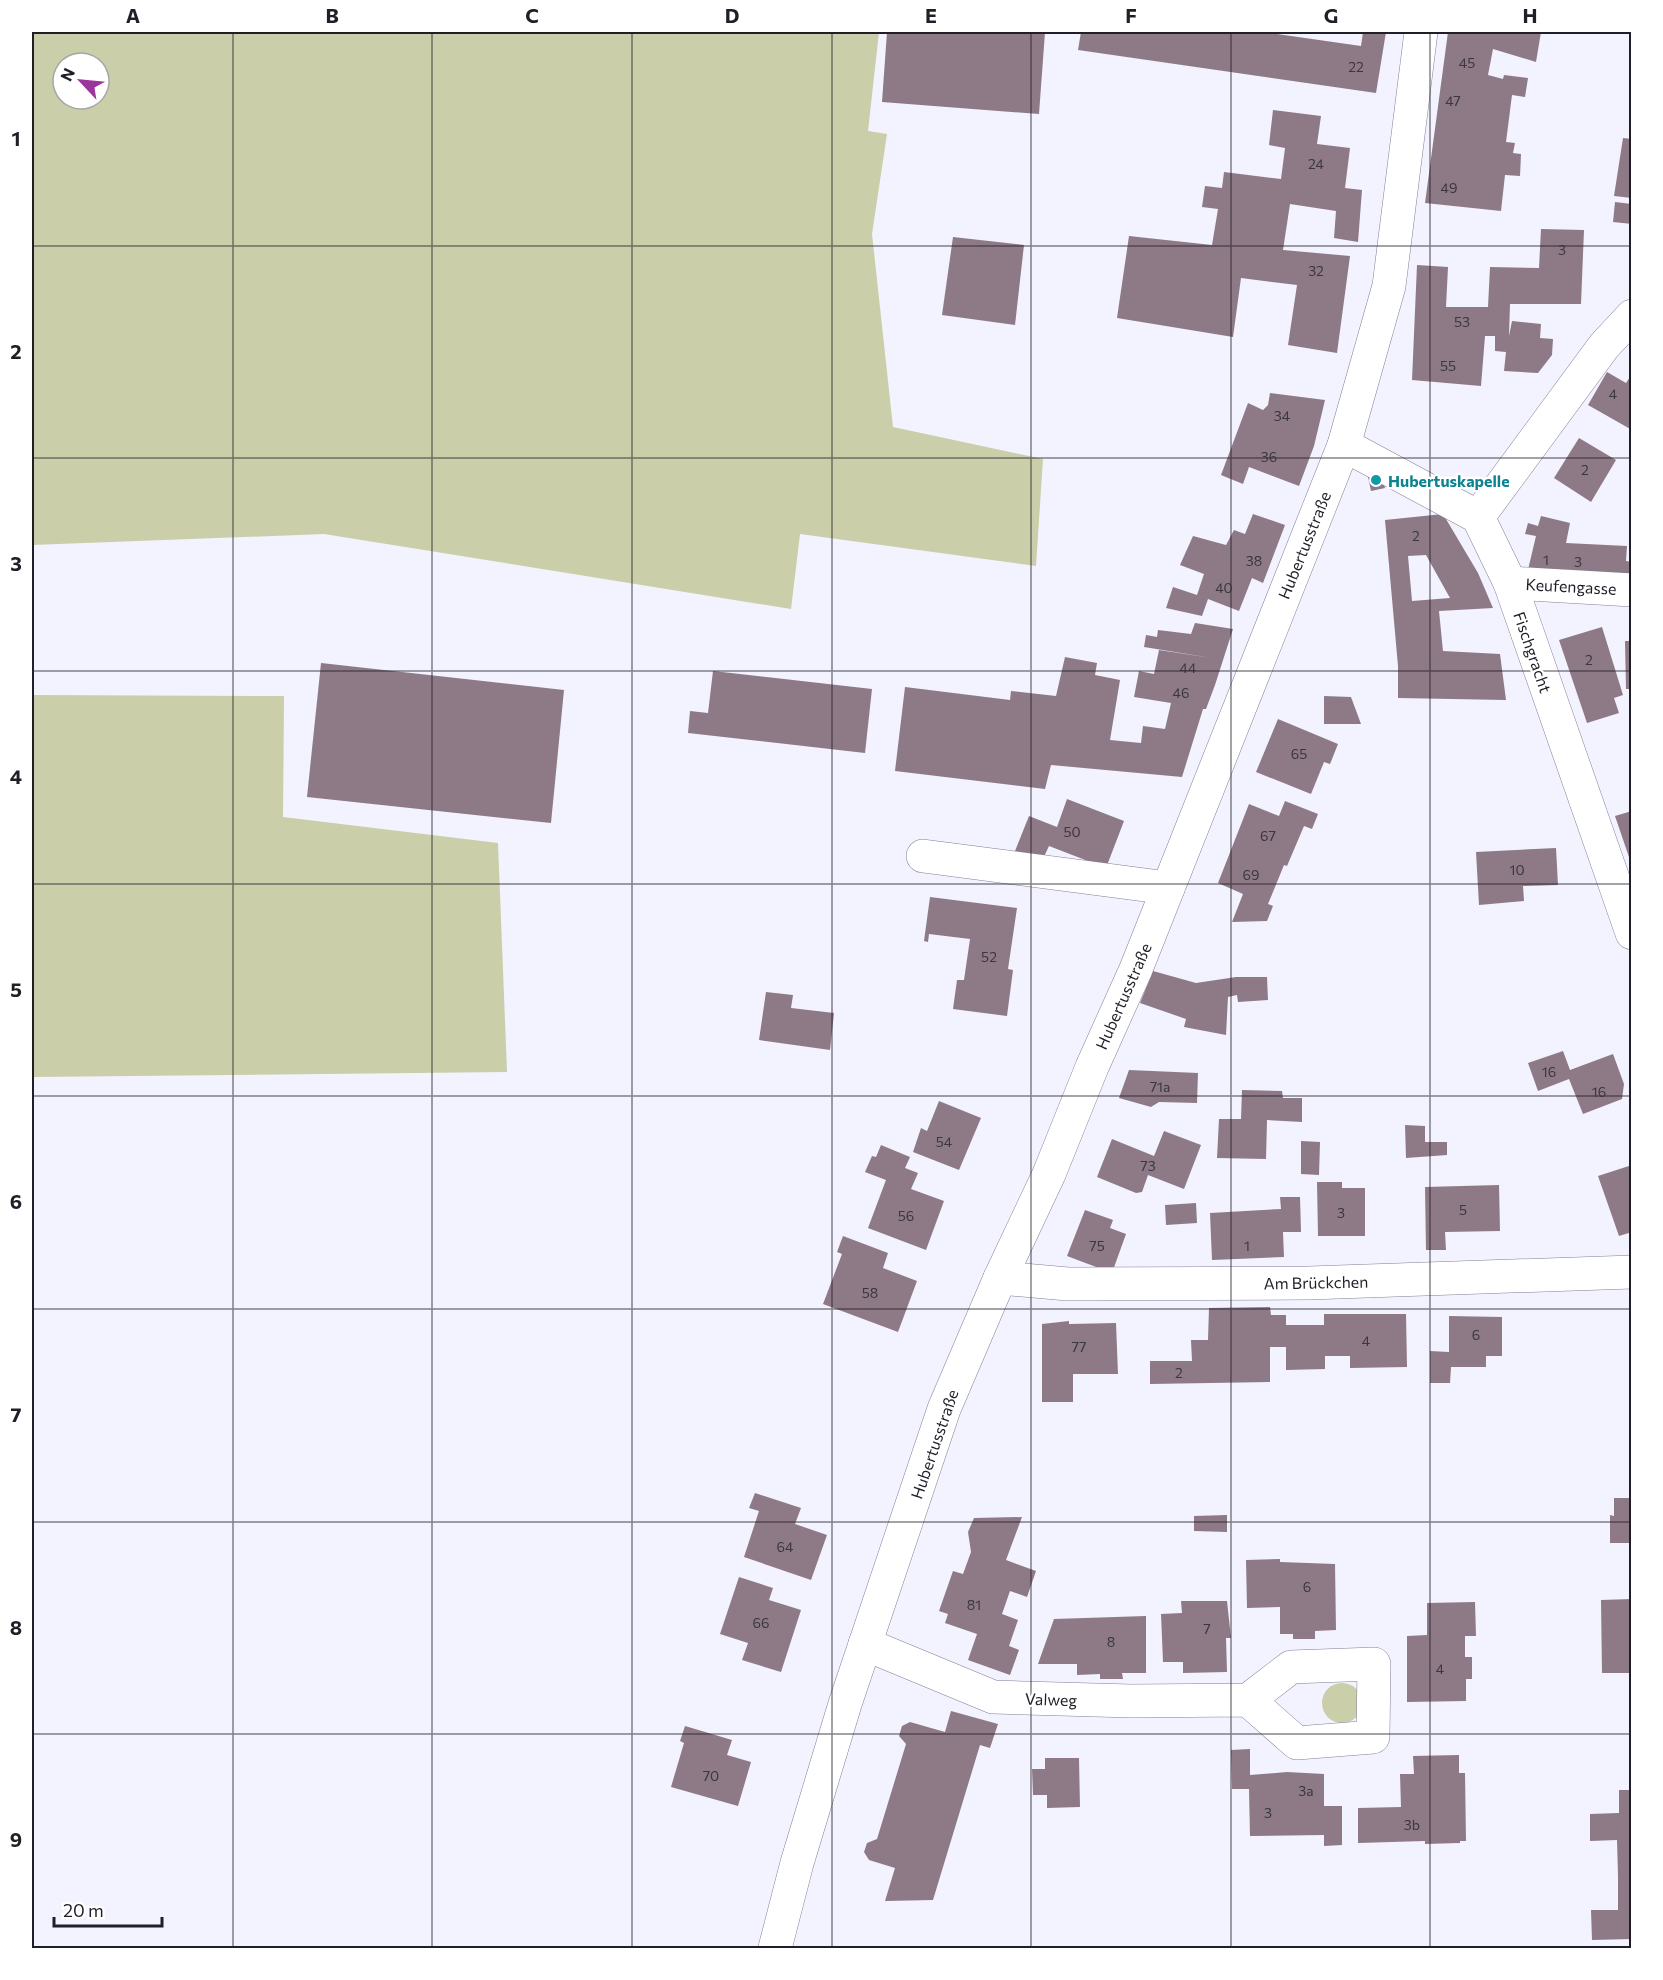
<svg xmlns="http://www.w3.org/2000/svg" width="1663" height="1980" viewBox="0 0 1663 1980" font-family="Commissioner,sans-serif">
  <rect width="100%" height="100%" fill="#f3f2ff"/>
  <!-- green -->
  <g fill="#cacea9" fill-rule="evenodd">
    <path d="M32,32H879L868,131L887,134L872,234L893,427L1043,459L1036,566L800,534L791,609L324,534L32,545ZM63,63H99V99H63Z"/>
    <polygon points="32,695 284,696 283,817 498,843 507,1072 32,1077"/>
    <circle cx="1342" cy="1703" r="20"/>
  </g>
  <!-- building -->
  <g fill="#8d7a86" fill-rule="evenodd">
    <polygon points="887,32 1045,32 1039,114 882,102"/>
    <polygon points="1081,32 1263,32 1361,46 1363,32 1386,32 1376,93 1078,50"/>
    <polygon points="1448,32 1541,32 1536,62 1493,49 1488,75 1503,79 1504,75 1528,78 1525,97 1512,95 1506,142 1515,143 1513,153 1521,154 1520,176 1505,175 1501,211 1425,203"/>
    <polygon points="1273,110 1321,116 1317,144 1350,148 1345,188 1362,190 1358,242 1334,238 1336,211 1290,204 1283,250 1350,256 1337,353 1288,345 1297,285 1241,278 1233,337 1117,318 1129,236 1212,245 1218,209 1202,207 1205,186 1222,188 1224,172 1281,179 1285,148 1269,145"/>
    <polygon points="1623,138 1632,139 1632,198 1614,196"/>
    <polygon points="1615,202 1632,204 1632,224 1613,222"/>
    <polygon points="1541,229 1584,230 1581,304 1510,304 1509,336 1512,321 1541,324 1540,338 1553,339 1552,355 1538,373 1504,371 1506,352 1495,351 1495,336 1485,336 1481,386 1412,380 1417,265 1448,267 1446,307 1488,307 1490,267 1539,268"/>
    <polygon points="953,237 1024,245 1015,325 942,315"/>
    <polygon points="1607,372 1626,383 1632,374 1632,430 1588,405"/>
    <polygon points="1270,393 1325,400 1314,446 1299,486 1249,467 1243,484 1221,475 1248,403 1263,410 1268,405"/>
    <polygon points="1579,438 1616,460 1591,502 1554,478"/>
    <polygon points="1380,469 1385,488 1371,491 1367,472"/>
    <polygon points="1253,514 1285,525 1263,583 1252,578 1239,611 1208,599 1202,616 1166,608 1173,587 1197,595 1204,574 1180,565 1193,536 1226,545 1234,530 1245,534"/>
    <path d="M1443,514L1478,573L1493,608L1439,611L1443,651L1500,654L1506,700L1398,698V666L1385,520ZM1426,555L1450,598L1412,601L1408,556Z"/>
    <polygon points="1541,516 1570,523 1566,543 1627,546 1626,561 1632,562 1632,575 1527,574 1536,536 1525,534 1528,523 1538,526"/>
    <polygon points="1195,623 1233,629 1215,685 1206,709 1203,709 1182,777 1051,765 1045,789 895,771 905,687 1010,700 1011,691 1056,696 1065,657 1097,663 1095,675 1120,680 1110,740 1141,743 1143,726 1165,729 1171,703 1134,697 1139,671 1154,674 1159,650 1212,658 1144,647 1146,635 1157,637 1158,630 1191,634"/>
    <polygon points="1602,627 1623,695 1614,698 1619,713 1587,723 1559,640"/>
    <polygon points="1625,641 1632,641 1632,689 1626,689"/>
    <polygon points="321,663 564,690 551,823 307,797"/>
    <polygon points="713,671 872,689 865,753 688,733 690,711 708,713"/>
    <polygon points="1324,696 1351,697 1361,724 1324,724"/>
    <polygon points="1278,719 1338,744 1330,764 1324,762 1311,794 1256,772"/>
    <polygon points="1067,799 1124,821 1106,868 1049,846 1042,861 1015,851 1029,816 1057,827"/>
    <polygon points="1285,801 1318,814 1312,829 1304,826 1287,866 1284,865 1268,904 1273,906 1267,921 1232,922 1243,894 1218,883 1249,804 1279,816"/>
    <polygon points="1632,811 1632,863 1631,863 1615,816"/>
    <polygon points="1556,848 1558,885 1523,886 1524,901 1479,905 1476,852"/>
    <polygon points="930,897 1017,908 1008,969 1013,970 1007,1016 953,1009 957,980 964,980 970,939 929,934 928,942 924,941"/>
    <polygon points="1153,971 1196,983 1236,977 1267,977 1268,1000 1238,1002 1237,995 1228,997 1226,1035 1184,1027 1186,1019 1140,1003"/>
    <polygon points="766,992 793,995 791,1008 834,1013 830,1050 759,1040"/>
    <polygon points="1563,1051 1570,1070 1613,1054 1624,1084 1622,1099 1583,1114 1569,1079 1538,1091 1528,1063"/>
    <polygon points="1129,1070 1198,1073 1197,1103 1159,1102 1151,1107 1119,1098"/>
    <polygon points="1242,1090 1282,1091 1283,1098 1302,1098 1302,1122 1267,1120 1266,1159 1217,1158 1219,1119 1241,1119"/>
    <polygon points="939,1101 981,1118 959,1170 913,1152 921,1128 927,1131"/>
    <polygon points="1405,1125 1425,1126 1425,1142 1447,1142 1447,1155 1406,1158"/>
    <polygon points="1164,1131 1201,1145 1184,1189 1148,1175 1142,1192 1136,1193 1097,1177 1112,1139 1154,1156"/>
    <polygon points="1301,1141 1320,1142 1319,1175 1301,1174"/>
    <polygon points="881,1145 910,1157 905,1168 918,1173 911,1189 944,1201 926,1250 868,1228 886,1180 865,1172 872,1156 876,1157"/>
    <polygon points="1632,1165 1632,1232 1619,1236 1598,1176"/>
    <polygon points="1317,1182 1342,1182 1342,1188 1365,1188 1365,1236 1318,1236"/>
    <polygon points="1499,1185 1500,1231 1445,1232 1446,1250 1426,1250 1425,1187"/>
    <polygon points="1280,1197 1300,1197 1301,1232 1283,1232 1284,1257 1212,1260 1210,1213 1281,1209"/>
    <polygon points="1196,1203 1197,1223 1166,1225 1165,1205"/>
    <polygon points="1085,1210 1113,1220 1110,1228 1126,1234 1112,1273 1067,1256"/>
    <polygon points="843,1236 888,1253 883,1268 917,1281 898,1332 823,1304 842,1254 837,1252"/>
    <polygon points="1270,1307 1271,1315 1286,1315 1286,1325 1324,1325 1324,1314 1406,1314 1407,1367 1350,1368 1350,1356 1325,1356 1325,1369 1286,1370 1286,1347 1270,1347 1270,1382 1150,1384 1150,1361 1192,1361 1191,1340 1208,1340 1209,1308"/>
    <polygon points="1449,1316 1502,1317 1502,1356 1486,1356 1486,1367 1451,1367 1450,1383 1430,1383 1430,1351 1449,1352"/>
    <polygon points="1069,1321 1069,1324 1116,1323 1118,1374 1073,1374 1073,1402 1042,1402 1042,1324"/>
    <rect x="1629" y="1397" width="3" height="39"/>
    <polygon points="755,1493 801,1508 795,1524 827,1535 811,1580 744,1557 759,1511 749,1508"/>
    <polygon points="1614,1498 1632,1498 1632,1543 1610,1543 1610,1515 1614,1516"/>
    <polygon points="1227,1515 1227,1532 1194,1531 1194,1516"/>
    <polygon points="1022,1517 1006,1560 1036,1571 1027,1597 1010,1591 1002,1614 1018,1620 1009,1646 1019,1650 1010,1675 968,1660 977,1634 945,1623 948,1614 939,1611 953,1571 963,1574 971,1552 968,1532 974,1518"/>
    <polygon points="1280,1559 1280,1562 1335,1564 1336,1630 1315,1631 1315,1639 1293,1639 1293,1634 1280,1634 1280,1607 1247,1608 1246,1560"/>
    <polygon points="739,1577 773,1588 769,1600 801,1610 781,1672 742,1660 748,1643 720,1634"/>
    <polygon points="1632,1599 1632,1673 1602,1673 1601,1600"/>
    <polygon points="1181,1601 1227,1601 1231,1638 1226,1638 1227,1672 1183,1673 1183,1662 1163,1662 1161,1614 1182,1613"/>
    <polygon points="1475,1602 1476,1636 1465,1636 1465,1657 1472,1657 1472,1679 1466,1679 1466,1701 1407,1702 1407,1636 1427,1635 1427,1603"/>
    <polygon points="1146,1616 1146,1673 1122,1673 1123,1679 1100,1679 1100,1674 1077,1675 1077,1664 1038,1664 1054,1619"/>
    <rect x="1629" y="1689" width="3" height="64"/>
    <polygon points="951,1711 998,1724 990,1748 980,1745 933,1900 885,1901 895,1868 869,1860 864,1852 867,1843 877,1839 906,1744 899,1736 902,1726 910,1722 945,1732"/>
    <polygon points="685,1726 732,1740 727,1755 751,1762 738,1806 671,1787 684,1743 680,1741"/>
    <polygon points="1250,1749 1250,1775 1287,1772 1324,1774 1324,1806 1342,1806 1342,1845 1324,1846 1324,1835 1250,1836 1249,1789 1232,1789 1231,1750"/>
    <polygon points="1459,1755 1459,1773 1465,1773 1466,1841 1460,1841 1460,1843 1425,1844 1425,1841 1358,1843 1358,1808 1401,1807 1400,1774 1414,1774 1413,1756"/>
    <polygon points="1045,1758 1079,1758 1080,1807 1047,1808 1047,1795 1033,1795 1032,1769 1045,1769"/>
    <polygon points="1619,1790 1632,1790 1632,1939 1592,1940 1591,1910 1618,1910 1618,1876 1617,1840 1590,1841 1590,1814 1619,1813"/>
  </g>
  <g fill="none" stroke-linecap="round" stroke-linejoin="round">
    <!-- minor casing -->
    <g stroke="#838195" stroke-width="34">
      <g id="minor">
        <polyline points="1344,445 1478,517 1510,583 1632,933"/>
        <polyline points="1478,517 1604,346 1632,316"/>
        <polyline points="1510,583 1632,590"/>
        <polyline points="923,856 1168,888"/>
        <polyline points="1000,1278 1068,1284 1309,1283 1632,1272"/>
        <polyline points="865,1644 993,1697 1131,1701 1248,1700 1297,1743 1373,1737 1374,1664 1291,1667 1248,1700"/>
        <polyline points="775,1948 797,1863 845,1704 944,1409 1000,1278 1049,1174 1092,1067 1136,969 1344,445 1389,286 1421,32"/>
      </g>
    </g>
    <!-- minor -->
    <use href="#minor" stroke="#fff" stroke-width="33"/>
  </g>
  <!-- grid -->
  <path fill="none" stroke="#201f27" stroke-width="1.5" stroke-opacity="0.55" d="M233,32V1948M432,32V1948M632,32V1948M832,32V1948M1031,32V1948M1231,32V1948M1430,32V1948M32,246H1632M32,458H1632M32,671H1632M32,884H1632M32,1096H1632M32,1309H1632M32,1522H1632M32,1734H1632"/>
  <!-- markers -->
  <circle fill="#0f9aa8" stroke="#fff" stroke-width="2" cx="1376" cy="480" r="6"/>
  <g text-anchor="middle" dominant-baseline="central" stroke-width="4.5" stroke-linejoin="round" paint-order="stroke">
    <!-- number labels -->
    <g font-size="14" fill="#3b363f">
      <text x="1467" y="62">45</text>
      <text x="1356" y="66">22</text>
      <text x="1453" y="100">47</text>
      <text x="1316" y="163">24</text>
      <text x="1449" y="187">49</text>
      <text x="1562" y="249">3</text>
      <text x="1316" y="270">32</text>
      <text x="1462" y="321">53</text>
      <text x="1448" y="365">55</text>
      <text x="1613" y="393">4</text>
      <text x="1282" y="415">34</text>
      <text x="1269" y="456">36</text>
      <text x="1585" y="469">2</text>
      <text x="1416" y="535">2</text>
      <text x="1546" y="559">1</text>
      <text x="1254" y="560">38</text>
      <text x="1578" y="561">3</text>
      <text x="1224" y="587">40</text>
      <text x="1589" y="659">2</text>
      <text x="1188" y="667">44</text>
      <text x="1181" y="692">46</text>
      <text x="1299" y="753">65</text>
      <text x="1072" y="831">50</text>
      <text x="1268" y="835">67</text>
      <text x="1517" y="869">10</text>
      <text x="1251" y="874">69</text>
      <text x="989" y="956">52</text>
      <text x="1549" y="1071">16</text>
      <text x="1160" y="1086">71a</text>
      <text x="1599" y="1091">16</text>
      <text x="944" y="1141">54</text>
      <text x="1148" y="1165">73</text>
      <text x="1463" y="1209">5</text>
      <text x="1341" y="1212">3</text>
      <text x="906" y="1215">56</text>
      <text x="1097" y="1245">75</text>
      <text x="1247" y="1245">1</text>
      <text x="870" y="1292">58</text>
      <text x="1476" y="1334">6</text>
      <text x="1366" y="1340">4</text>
      <text x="1079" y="1346">77</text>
      <text x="1179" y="1372">2</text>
      <text x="785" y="1546">64</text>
      <text x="1307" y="1586">6</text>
      <text x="974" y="1604">81</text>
      <text x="761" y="1622">66</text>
      <text x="1207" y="1628">7</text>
      <text x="1111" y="1641">8</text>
      <text x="1440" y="1668">4</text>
      <text x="711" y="1775">70</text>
      <text x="1306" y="1790">3a</text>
      <text x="1268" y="1812">3</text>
      <text x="1412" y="1824">3b</text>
    </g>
    <!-- culture labels -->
    <g font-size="16" font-weight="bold" fill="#0d838f" stroke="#fff" text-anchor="start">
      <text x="1388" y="480">Hubertuskapelle</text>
    </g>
    <!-- street labels -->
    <g font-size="16" fill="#201f27" stroke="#fff">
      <text transform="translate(1304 545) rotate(-68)">Hubertusstraße</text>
      <text transform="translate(1571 586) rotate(3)">Keufengasse</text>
      <text transform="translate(1533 652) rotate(71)">Fischgracht</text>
      <text transform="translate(1123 996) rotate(-66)">Hubertusstraße</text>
      <text transform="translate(1316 1282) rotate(-1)">Am Brückchen</text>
      <text transform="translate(934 1444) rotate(-71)">Hubertusstraße</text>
      <text transform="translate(1051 1699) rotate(2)">Valweg</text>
    </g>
  </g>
  <!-- border -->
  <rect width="1663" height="1980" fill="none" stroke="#ffffff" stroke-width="66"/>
  <!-- north arrow -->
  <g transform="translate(81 81) rotate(296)"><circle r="28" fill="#ffffff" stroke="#a6a5a9" stroke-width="1.5"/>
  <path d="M0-4.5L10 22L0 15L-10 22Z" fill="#9a359b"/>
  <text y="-9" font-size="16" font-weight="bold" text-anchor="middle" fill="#201f27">N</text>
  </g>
  <!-- scale -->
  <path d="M54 1917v9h108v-9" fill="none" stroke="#201f27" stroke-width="3"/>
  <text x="63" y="1917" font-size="18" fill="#201f27" stroke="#ffffff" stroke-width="4.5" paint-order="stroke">20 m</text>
  <rect x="33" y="33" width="1597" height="1914" fill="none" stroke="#201f27" stroke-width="2"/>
  <g font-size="20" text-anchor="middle" font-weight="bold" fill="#201f27">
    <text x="133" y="23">A</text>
    <text x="332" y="23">B</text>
    <text x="532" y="23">C</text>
    <text x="732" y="23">D</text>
    <text x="931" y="23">E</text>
    <text x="1131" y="23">F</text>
    <text x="1331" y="23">G</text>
    <text x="1530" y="23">H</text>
    <text x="16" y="146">1</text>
    <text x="16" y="359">2</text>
    <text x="16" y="571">3</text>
    <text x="16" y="784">4</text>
    <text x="16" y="997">5</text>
    <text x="16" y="1209">6</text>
    <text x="16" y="1422">7</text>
    <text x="16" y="1635">8</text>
    <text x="16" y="1847">9</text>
  </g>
</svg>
